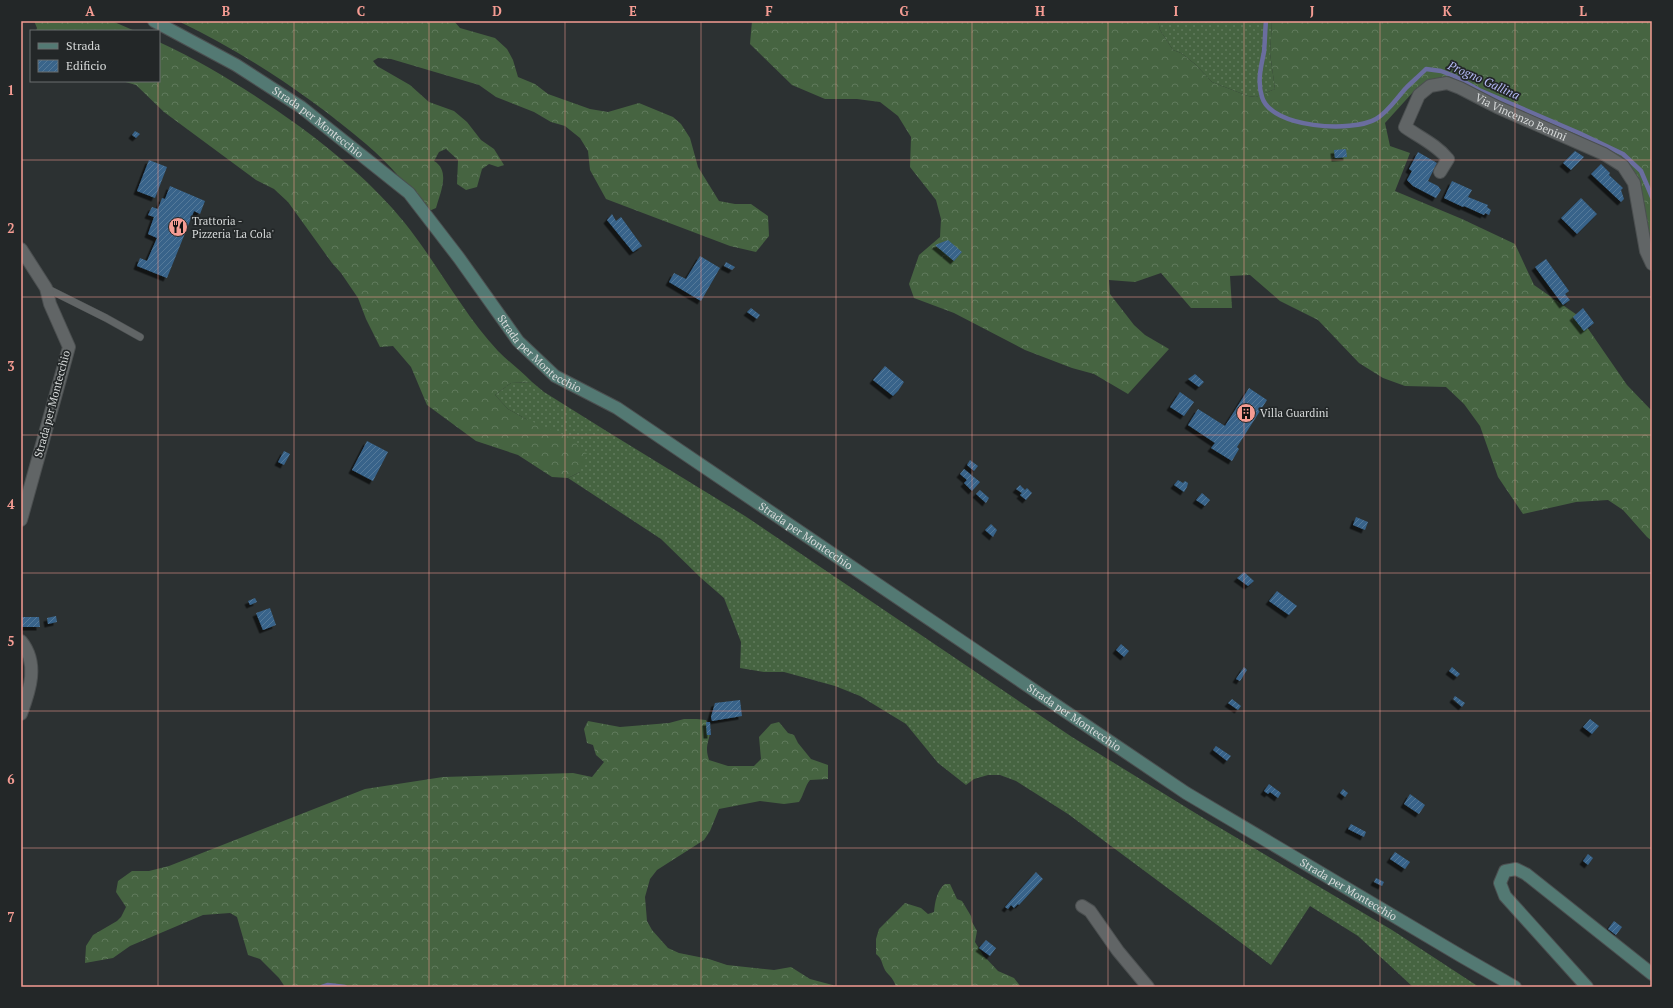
<svg xmlns="http://www.w3.org/2000/svg" width="1673" height="1008" viewBox="0 0 1673 1008" font-family="'PT Serif',serif">
  <defs>
    <pattern id="grass-dots" width="8" height="8" patternUnits="userSpaceOnUse"><rect width="8" height="8" fill="#466441"/><path d="M2 2h.1M6 6h.1" fill="none" stroke="#607a5c" stroke-width="1.8" stroke-linecap="round"/></pattern>
    <pattern id="forest-crowns" width="20" height="18" patternUnits="userSpaceOnUse"><rect width="20" height="18" fill="#466441"/><path d="M2 6a3 3 0 1 1 6 0M12 15a3 3 0 1 1 6 0" fill="none" stroke="#607a5c"/></pattern>
    <pattern id="building-hatch" width="6" height="6" patternUnits="userSpaceOnUse"><rect width="6" height="6" fill="#39648a"/><path d="M-1 1l2-2M0 6l6-6M5 7l2-2" fill="none" stroke="#557a9a"/></pattern>
    <filter id="shadow"><feDropShadow dx="-3.5" dy="3.5" stdDeviation="0" flood-color="#0009"/></filter>
  </defs>
  <rect width="100%" height="100%" fill="#2c3132"/>
  <!-- grass -->
  <g fill="url(#grass-dots)">
    <polygon points="1158,21 1272,21 1270,53 1275,89 1256,97 1248,96 1212,82 1195,64 1181,53 1173,50 1160,30"/>
    <polygon points="532,382 544,392 608,432 745,516 1072,737 1205,819 1392,930 1479,987 1413,987 1358,936 1310,906 1271,965 1068,814 1016,781 1000,775 988,775 974,779 966,785 938,763 906,724 860,696 835,686 784,672 764,672 740,668 741,642 724,598 701,578 661,539 568,478 580,472 526,419 508,409 495,395 511,383"/>
  </g>
  <!-- forest -->
  <g fill="url(#forest-crowns)">
    <polygon points="34,21 112,21 135,31 36,31 37,28"/>
    <path d="M178,21H454L460,28L495,38L507,49L513,60L518,77L535,84L548,94L590,109L608,112L639,103L673,117L681,124L690,138L698,167L719,201L735,204H751L768,216L769,236L756,252L730,246L606,199L590,170L588,151L580,138L565,126L551,122L534,112L496,97L479,85L391,59L378,58L373,61L377,66L410,85L429,102L454,111L467,122L481,140L494,149L504,165L498,167L489,164L482,169L477,187L466,190L457,184L458,160L446,149L439,152L434,161C451,171 440,193 436,208L429,211C409,188 390,164 366,144C309,96 245,53 178,21Z"/>
    <polygon points="752,21 1158,21 1160,30 1173,50 1181,53 1195,64 1212,82 1248,96 1256,97 1275,89 1270,53 1272,21 1652,21 1652,266 1630,179 1602,157 1475,103 1440,83 1425,83 1414,91 1385,123 1390,146 1410,153 1395,191 1462,219 1515,244 1534,285 1580,317 1627,385 1652,411 1652,541 1647,537 1623,510 1608,500 1576,502 1523,514 1498,477 1480,426 1464,404 1446,387 1405,386 1383,378 1359,363 1318,320 1280,301 1250,275 1230,276 1232,308 1191,308 1161,273 1135,282 1109,280 1110,294 1134,325 1145,335 1169,349 1128,394 1094,374 1072,368 1025,350 954,313 914,298 909,284 919,255 940,237 941,219 936,200 910,167 911,137 898,116 880,102 857,99 825,99 792,85 750,44"/>
    <path d="M159,42C209,65 254,94 299,126C337,154 373,184 404,222C437,263 462,312 498,351C509,362 521,371 532,382L511,383L495,395L508,409L526,419L569,437L587,454L580,472L568,478L552,477L518,455L476,441L427,405L411,367L393,346L380,347L366,319L358,298L341,273L332,263L288,202L274,189L256,180L164,112L136,85L122,81H159Z"/>
    <path d="M684,719H697L706,720C714,734 707,737 707,750C707,753 708,757 709,760L728,766H754L761,759L759,737L771,724L779,722L788,733L794,735L798,743L811,759L828,765V779L810,780C805,786 804,794 799,802L784,804L760,801L719,809L710,831L704,840L657,870L650,879L645,897L647,921L652,930L668,948L679,953L709,959L727,965L774,970L791,967L810,979L840,987H285L279,978L260,959L248,955L237,917L230,913L203,915L130,946L113,958L85,963L86,946L93,935L117,921L121,917L126,907L116,892L118,881L132,871H149L169,866L365,789L443,777L573,773L592,777L604,762L596,755L593,745L587,743L584,729L588,721L620,727L669,723Z"/>
    <path d="M945,884H950L957,899L962,901L971,916L972,922L977,931L975,942L983,955L998,971L1014,978L1021,987H896C893,976 887,975 884,968C881,961 882,959 876,954V939L879,929L905,903L921,908L928,914L934,912C935,902 937,890 945,884Z"/>
  </g>
  <g fill="none" stroke-linecap="round" stroke-linejoin="round">
    <!-- stream -->
    <g stroke="#6a6d9f" stroke-width="4.5">
      <path d="M1266,21C1265,31 1265,41 1264,52C1261,67 1257,81 1262,97C1271,128 1352,133 1376,119C1388,112 1396,99 1406,88C1412,82 1419,76 1426,69L1441,71L1454,76L1479,90L1579,133L1623,154L1641,171L1652,197"/>
      <polyline points="322,987 328,985 345,987"/>
    </g>
  </g>
  <!-- building -->
  <g fill="url(#building-hatch)" filter="url(#shadow)">
    <polygon points="135,131 140,134 136,138 132,135"/>
    <polygon points="1346,149 1347,157 1335,158 1334,150"/>
    <polygon points="1575,151 1584,157 1571,170 1563,163"/>
    <polygon points="1418,152 1437,163 1428,181 1438,186 1441,190 1436,198 1413,186 1407,180 1412,171 1409,169"/>
    <polygon points="149,160 167,167 155,198 137,191"/>
    <polygon points="1601,164 1610,173 1609,175 1623,188 1621,190 1624,199 1621,202 1591,174"/>
    <polygon points="1452,181 1472,190 1468,197 1488,205 1487,207 1491,210 1489,215 1485,213 1484,215 1464,206 1463,207 1444,198"/>
    <polygon points="170,186 205,201 200,214 194,211 167,278 137,266 140,258 147,261 157,238 148,234 154,217 148,215 152,207 158,209 162,198 165,199"/>
    <polygon points="1581,198 1597,214 1577,234 1561,218"/>
    <polygon points="612,214 616,221 621,217 642,246 633,252 607,220"/>
    <polygon points="948,240 962,252 954,261 935,245"/>
    <polygon points="700,256 720,268 701,301 669,282 674,273 686,279"/>
    <polygon points="1546,259 1569,291 1565,294 1570,300 1563,305 1535,267"/>
    <polygon points="726,262 735,267 732,270 724,266"/>
    <polygon points="751,308 760,315 757,319 747,312"/>
    <polygon points="1583,308 1594,323 1584,331 1573,317"/>
    <polygon points="885,366 904,382 898,391 893,396 873,380"/>
    <polygon points="1195,374 1204,382 1199,387 1188,379"/>
    <polygon points="1249,388 1267,400 1237,447 1239,449 1232,461 1211,448 1215,443 1188,425 1198,409 1225,426"/>
    <polygon points="1180,392 1194,402 1184,416 1170,407"/>
    <polygon points="367,441 388,452 373,481 352,470"/>
    <polygon points="284,451 290,454 284,465 278,462"/>
    <polygon points="970,460 978,466 974,471 967,465"/>
    <polygon points="964,469 980,482 972,491 964,483 967,480 960,474"/>
    <polygon points="1178,480 1183,483 1185,481 1188,483 1187,487 1184,492 1174,485"/>
    <polygon points="1020,485 1025,490 1027,488 1032,493 1026,500 1020,495 1022,493 1016,489"/>
    <polygon points="980,490 989,498 986,503 976,494"/>
    <polygon points="1202,493 1210,500 1205,506 1196,500"/>
    <polygon points="1356,517 1368,522 1365,530 1353,525"/>
    <polygon points="991,524 997,530 993,537 985,530"/>
    <polygon points="1244,572 1254,581 1248,586 1237,578"/>
    <polygon points="1277,591 1297,606 1289,615 1269,601"/>
    <polygon points="255,598 257,602 250,605 248,601"/>
    <polygon points="270,608 276,625 263,630 256,613"/>
    <polygon points="56,616 57,622 48,624 47,618"/>
    <polygon points="21,617 39,617 40,627 21,627"/>
    <polygon points="1121,644 1129,651 1124,657 1116,650"/>
    <polygon points="1244,667 1247,670 1240,681 1236,679"/>
    <polygon points="1452,667 1460,674 1457,677 1449,671"/>
    <polygon points="1455,696 1465,703 1462,707 1453,699"/>
    <polygon points="1232,699 1241,706 1238,710 1228,703"/>
    <polygon points="740,700 742,716 712,721 711,717 715,703"/>
    <polygon points="1590,719 1599,726 1592,734 1583,727"/>
    <polygon points="706,722 710,722 711,735 707,735"/>
    <polygon points="1216,746 1231,756 1227,761 1213,750"/>
    <polygon points="1269,784 1281,793 1278,798 1270,792 1268,794 1264,791"/>
    <polygon points="1343,789 1348,793 1345,797 1340,793"/>
    <polygon points="1410,794 1425,805 1419,814 1404,804"/>
    <polygon points="1351,824 1366,832 1364,837 1348,829"/>
    <polygon points="1395,852 1410,862 1405,869 1390,859"/>
    <polygon points="1588,854 1593,858 1588,865 1583,861"/>
    <polygon points="1036,872 1043,879 1019,905 1018,904 1014,908 1011,905 1008,909 1005,907"/>
    <polygon points="1376,878 1384,882 1382,886 1374,882"/>
    <polygon points="1614,921 1622,927 1616,935 1608,929"/>
    <polygon points="986,940 996,948 990,956 979,948"/>
  </g>
  <g fill="none" stroke-linecap="round" stroke-linejoin="round">
    <!-- lane casing -->
    <g stroke="#4b4f50" stroke-width="8">
      <polyline id="lane" points="46,288 106,318 140,337"/>
    </g>
    <!-- street casing -->
    <g stroke="#4b4f50" stroke-width="14">
      <g id="street">
        <path id="s1" d="M1440,172L1448,159C1437,145 1419,137 1405,127L1419,95L1430,86L1447,83L1460,88L1497,107L1604,154L1623,166L1634,183L1646,251L1652,264"/>
        <polyline points="21,249 46,288 50,304 69,347 21,520"/>
        <path d="M21,641C39,663 30,690 21,714"/>
        <polyline points="1082,906 1090,911 1118,951 1148,987"/>
      </g>
    </g>
    <!-- secondary casing -->
    <g stroke="#4b4f50" stroke-width="14">
      <g id="secondary">
        <path id="s2" d="M154,21L236,65L301,107L409,193L459,258L518,341L555,376L617,408L1186,793L1461,956L1515,987"/>
        <polyline points="1587,987 1505,896 1500,883 1505,871 1516,869 1526,874 1652,974"/>
      </g>
    </g>
    <!-- lane -->
    <use href="#lane" stroke="#616566" stroke-width="7"/>
    <!-- street -->
    <use href="#street" stroke="#616566" stroke-width="12"/>
    <!-- secondary -->
    <use href="#secondary" stroke="#537973" stroke-width="12"/>
  </g>
  <!-- grid -->
  <path fill="none" stroke="#f59c93" stroke-width="1" stroke-opacity="0.55" d="M158,21V31M294,21V987M429,21V987M565,21V987M701,21V987M836,21V987M972,21V987M1108,21V987M1244,21V987M1380,21V987M1515,21V987M158,81V987M21,160H1652M21,297H1652M21,435H1652M21,573H1652M21,711H1652M21,848H1652"/>
  <!-- icons -->
  <defs>
    <g id="restaurant-disc" transform="scale(1)"><circle r="9.5" fill="#f59c93" stroke="#232728"/><path d="M-5-6h1v4h1v-4h1v4h1v-4h1v5L-1.5 .5V6h-2V.5L-5-1ZM5-6V6H3V1.5H1.5Q1.5-4 5-6Z" fill="#111"/></g>
    <g id="building-disc" transform="scale(1)"><circle r="9.5" fill="#f59c93" stroke="#232728"/><path d="M-4-6H4V6H1V3H-1V6H-4ZM-2.5-4.3h1.7v1.8h-1.7ZM.8-4.3h1.7v1.8H.8ZM-2.5-1h1.7V.8h-1.7ZM.8-1h1.7V.8H.8Z" fill="#111"/></g>
  </defs>
  <g fill-rule="evenodd">
    <use href="#restaurant-disc" x="178" y="227"/>
    <use href="#building-disc" x="1246" y="413"/>
  </g>
  <g text-anchor="middle" dominant-baseline="central" stroke-width="3.5" stroke-linejoin="round" paint-order="stroke">
    <!-- street labels -->
    <g font-size="11" fill="#d7dada" stroke="#232728">
      <text stroke="none"><textPath href="#s1" startOffset="217">Via Vincenzo Benini</textPath></text>
      <text stroke="none"><textPath href="#s2" startOffset="193">Strada per Montecchio</textPath></text>
      <text stroke="none"><textPath href="#s2" startOffset="517">Strada per Montecchio</textPath></text>
      <text transform="translate(52 404) rotate(-75)">Strada per Montecchio</text>
      <text stroke="none"><textPath href="#s2" startOffset="841">Strada per Montecchio</textPath></text>
      <text stroke="none"><textPath href="#s2" startOffset="1165">Strada per Montecchio</textPath></text>
      <text stroke="none"><textPath href="#s2" startOffset="1489">Strada per Montecchio</textPath></text>
    </g>
    <!-- poi labels -->
    <g font-size="11" fill="#d7dada" stroke="#232728" text-anchor="start">
      <text x="192" y="221">Trattoria -<tspan x="192" dy="13">Pizzeria 'La Cola'</tspan></text>
      <text x="1260" y="413">Villa Guardini</text>
    </g>
    <!-- water labels -->
    <g font-size="12" font-style="italic" fill="#b5baf6" stroke="#232728">
      <text transform="translate(1484 80) rotate(24)">Progno Gallina</text>
    </g>
  </g>
  <!-- border -->
  <rect width="1673" height="1008" fill="none" stroke="#232728" stroke-width="44"/>
  <!-- legend -->
  <rect x="30" y="30" width="130" height="52" fill="#232728" stroke="#6b6f6f"/>
  <rect x="38" y="43" width="20" height="6" fill="#537973" stroke="#6b6f6f"/>
  <text x="66" y="50" font-size="12" fill="#d7dada">Strada</text>
  <rect x="38" y="60" width="20" height="12" fill="url(#building-hatch)" stroke="#6b6f6f"/>
  <text x="66" y="70" font-size="12" fill="#d7dada">Edificio</text>
  <rect x="22" y="22" width="1629" height="964" fill="none" stroke="#f59c93" stroke-width="1.5"/>
  <g font-size="13" text-anchor="middle" font-weight="bold" fill="#f59c93">
    <text x="90" y="16">A</text>
    <text x="226" y="16">B</text>
    <text x="361" y="16">C</text>
    <text x="497" y="16">D</text>
    <text x="633" y="16">E</text>
    <text x="769" y="16">F</text>
    <text x="904" y="16">G</text>
    <text x="1040" y="16">H</text>
    <text x="1176" y="16">I</text>
    <text x="1312" y="16">J</text>
    <text x="1447" y="16">K</text>
    <text x="1583" y="16">L</text>
    <text x="11" y="95">1</text>
    <text x="11" y="233">2</text>
    <text x="11" y="371">3</text>
    <text x="11" y="509">4</text>
    <text x="11" y="646">5</text>
    <text x="11" y="784">6</text>
    <text x="11" y="922">7</text>
  </g>
</svg>
